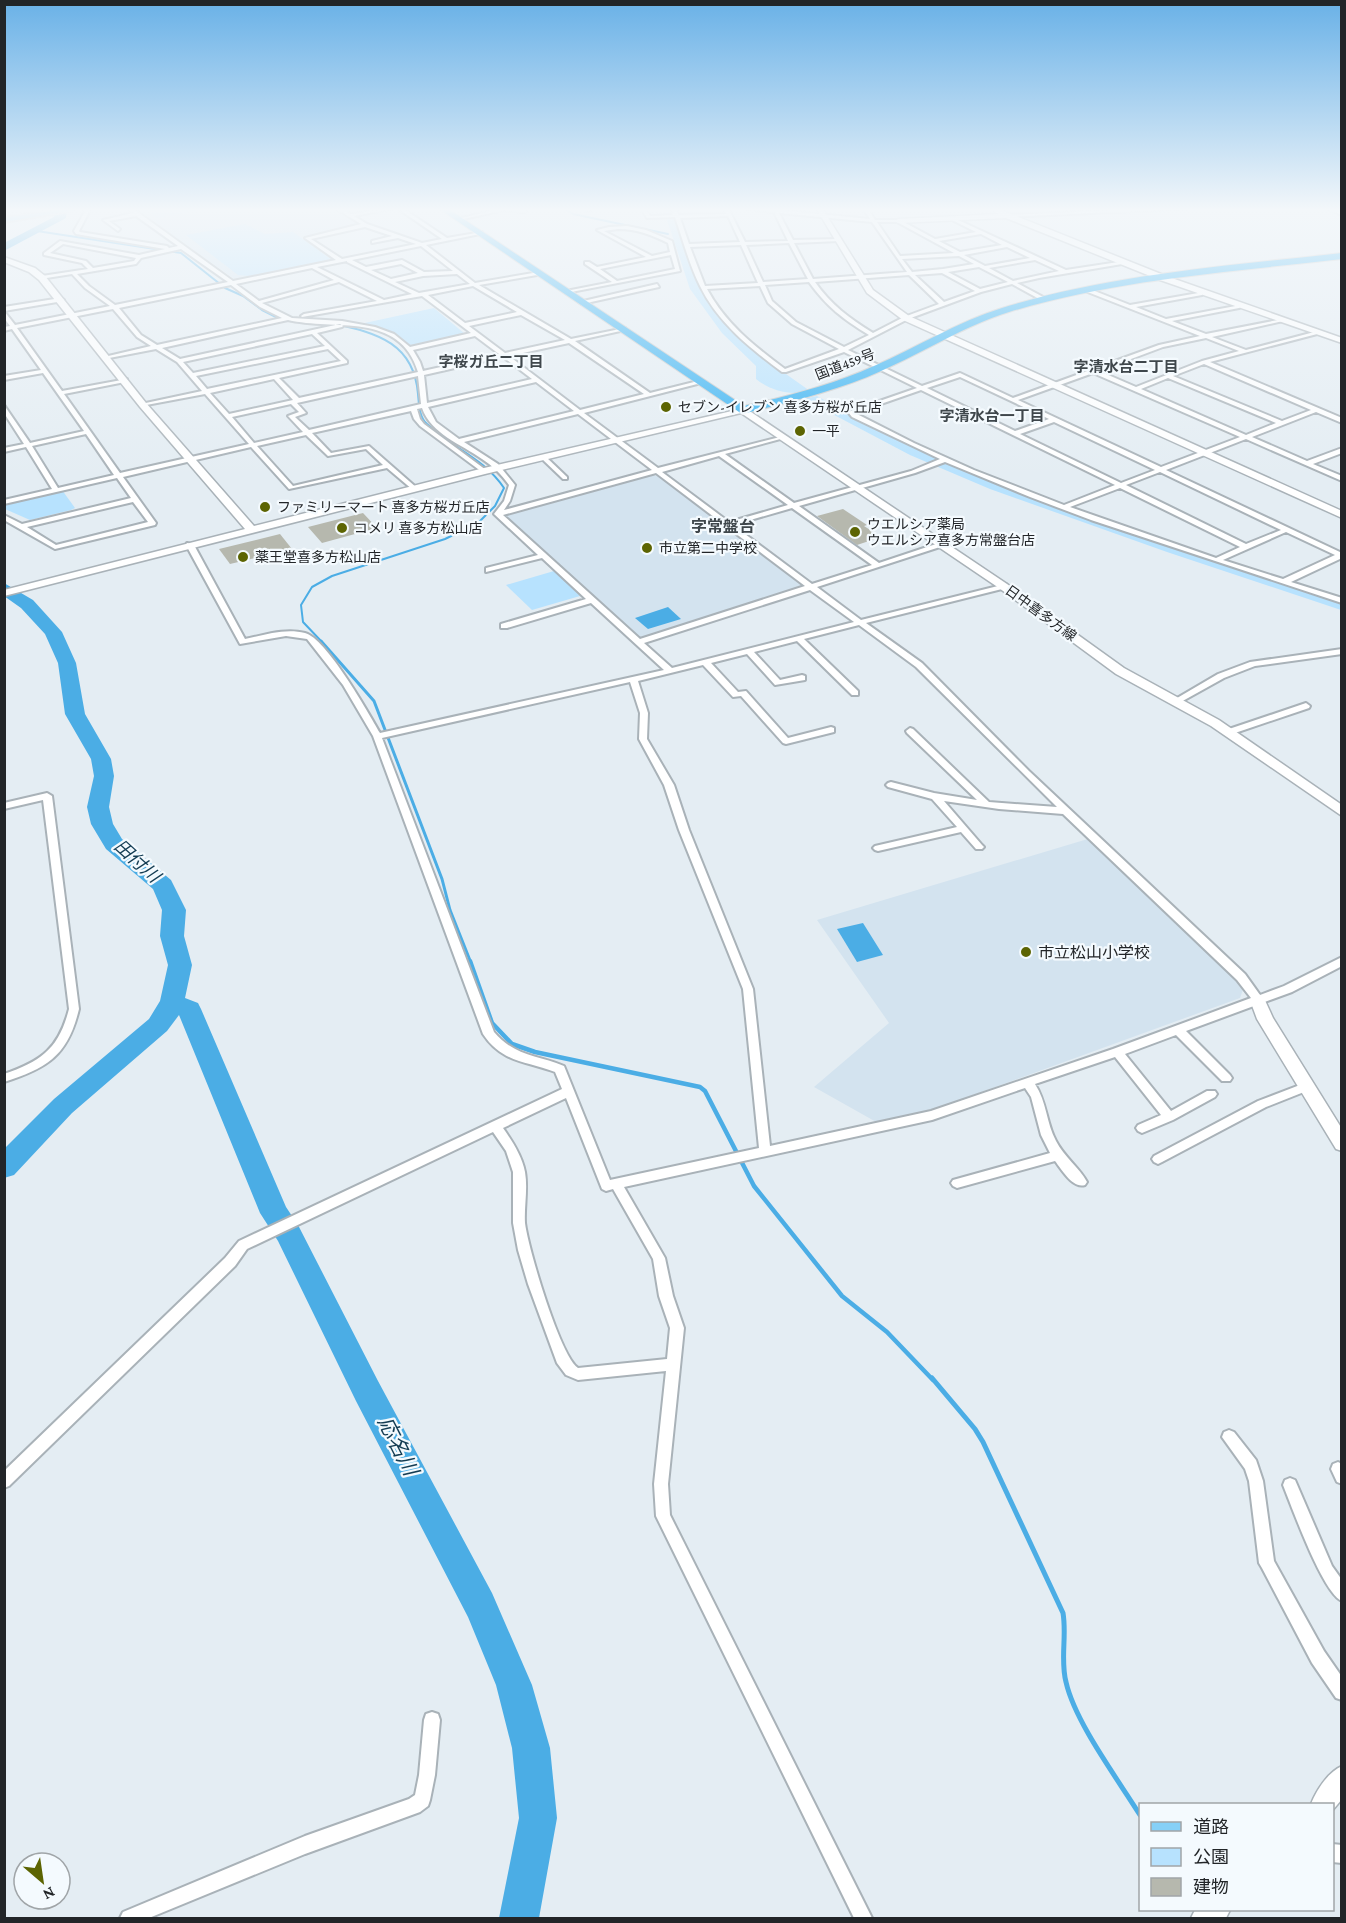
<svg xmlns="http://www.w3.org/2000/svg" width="1346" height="1923" viewBox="0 0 1346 1923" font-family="'Crimson Pro','Noto Sans JP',serif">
  <rect width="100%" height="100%" fill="#e4edf3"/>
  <!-- built -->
  <g fill="#d3e3ef">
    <polygon points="149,208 331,208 360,225 304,238 337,260 237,281 138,210"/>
    <polygon points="649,475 659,476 803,583 800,587 643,638 636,637 503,517 505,514"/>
    <polygon points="1091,838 1245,984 1240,998 918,1115 878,1123 814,1087 889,1023 817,920"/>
  </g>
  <!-- green -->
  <g fill="#b7e2fe">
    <polygon points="145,208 195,208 199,210 157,218"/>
    <path d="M663,208H670L674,216L710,301L744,341L769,362L810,391C791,396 771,391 756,379V366L722,333L690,289Z"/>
    <polygon points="245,224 265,234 293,232 332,260 250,276 238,275 186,235"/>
    <polygon points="434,308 465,334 411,345 377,327 360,324"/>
    <path d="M817,396C980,491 1164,542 1341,603V610L1167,552L990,489L910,455L804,399Z"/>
    <polygon points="62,490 75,508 71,510 30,520 5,509 4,503"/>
    <polygon points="554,571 580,596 532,610 506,585"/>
  </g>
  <!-- water -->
  <g fill="#4bade5">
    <polygon points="668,607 681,619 648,629 635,618"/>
    <polygon points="863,923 883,955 857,962 837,929"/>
  </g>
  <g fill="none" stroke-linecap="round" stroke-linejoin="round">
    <!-- stream-far3 -->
    <g stroke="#4bade5" stroke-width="2">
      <polyline points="564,208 573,214 668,234"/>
      <polyline points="37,231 181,253 225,288 243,296 262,310 278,318 300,322"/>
      <path d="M322,642L303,622L301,605L312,587L332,576L445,539L478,523L495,506L504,488C484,458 452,448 427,424C419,417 419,404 418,394C414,344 378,333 335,324"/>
    </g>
    <!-- stream-far2 -->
    <polyline stroke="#4bade5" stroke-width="3" points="321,641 374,701 442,879 450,910 471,963"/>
    <!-- stream-far1 -->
    <polyline stroke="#4bade5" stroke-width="4.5" points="470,961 492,1023 512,1044 535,1052 700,1087 705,1091 754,1186 842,1296 887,1332 933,1380"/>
    <!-- stream -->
    <path stroke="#4bade5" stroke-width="5" d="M932,1378L975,1429L983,1442L1063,1613C1067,1636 1060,1660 1066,1682C1075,1722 1117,1778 1140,1815"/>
    <!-- river -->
    <g fill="#4bade5" fill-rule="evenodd">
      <polygon points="57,208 67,208 66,218 4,251 4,243 54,217"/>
      <polygon points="4,583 33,600 62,632 76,663 85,714 111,759 114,776 109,807 113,824 122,839 171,880 186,910 184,936 192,965 185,998 198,1003 201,1009 286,1207 298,1225 378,1381 492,1593 532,1685 550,1748 557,1818 539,1918 499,1918 519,1818 512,1748 496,1685 468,1617 356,1401 278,1241 260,1213 179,1015 167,1031 72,1113 14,1175 4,1178 4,1149 54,1099 149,1019 160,1001 168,965 160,936 162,910 153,889 106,849 91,824 87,807 94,776 91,759 65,714 58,663 45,634 21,608 4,596"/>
    </g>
  </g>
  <!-- building -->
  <g fill="#b6b8ae">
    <polygon points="843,509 867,525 864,526 881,537 857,545 817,516"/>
    <polygon points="363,513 377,528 322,543 308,527"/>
    <polygon points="280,534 292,549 230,564 219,549"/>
  </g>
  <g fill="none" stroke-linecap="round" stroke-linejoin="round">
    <!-- street casing -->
    <g stroke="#a9b2b8" stroke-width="4">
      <g id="street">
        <path d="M87,208H91L79,231L80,232L167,246L169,248L178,246L136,216L109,221L120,229L118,231L103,220L133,213L127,208H132L233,281L336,260L305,238L361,224L335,208H340L351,214L395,208L354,216L367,224L422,243L442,239L397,208H402L447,238L482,232L480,234L426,245L475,283L539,272L537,275L479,285L571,339L625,328V330L575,341L650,393L702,380L705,382L584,413L658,468L784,436V438L725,454L794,503L911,471L940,459L852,417L848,412L917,388L844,352L786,372H782C750,348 718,323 700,286C689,264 683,240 675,217L647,218L641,208H645L650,216L673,215L671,208H675L679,215L726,214L724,208H728L745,242L788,241L774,212L746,209L744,208L773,209L775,208L778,210L870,219L863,208H867L875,220H900L935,239L976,232L952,220L956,219L1066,270L1125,261L1128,263L1039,278L1017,283L1045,298L1043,301L1012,284L981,292L908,319L848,350L922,386L960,373L1013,398L1159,345L1200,336L1085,291L1087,288L1130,305L1204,292L1202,295L1136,307L1166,319L1241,305L1242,306L1239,308L1172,321L1206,334L1283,319V321L1212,337L1246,350L1318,331L1321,333L1210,362L1342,418V423L1316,412L1252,437L1307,461L1342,448V453L1313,464L1342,476V481L1246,439L1166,470L1342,553V558L1291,582L1342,598V603L1091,520L1030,497L945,462L915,473L799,506L879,563L939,543L946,545L817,587L861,620L1006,584V588L866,623L922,663L1029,771L1245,974L1260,995L1284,986L1342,957V966L1292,992L1186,1031L1230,1075L1232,1078L1230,1081H1222L1176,1035L1125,1054L1171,1111L1207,1091H1215L1217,1094L1215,1097L1173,1120L1142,1133L1138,1131L1136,1128L1138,1125L1161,1115L1115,1057L1035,1084C1047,1102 1046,1123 1056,1141C1064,1157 1079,1167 1087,1182L1085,1185C1073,1189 1062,1170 1055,1161L957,1188L953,1186L951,1183L953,1180L1050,1153L1041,1135L1031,1097L1025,1088L932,1120L624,1187L665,1258L673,1296L684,1328L668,1484L670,1515L872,1918H854L656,1516L654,1484L666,1371L578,1380L566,1375L557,1363L528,1284L518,1250L513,1223V1172L506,1151L493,1132L247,1249L235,1266L9,1486L4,1488V1471L225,1258L239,1241L562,1089L555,1072C527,1061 502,1063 483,1034L373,736L343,685L307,639L286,636L240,644L186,545L187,543L194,545L245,639C265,635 285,628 305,633C326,638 368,712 380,733L664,670L591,603L507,628H501V624L586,599L542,558L486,572V568L538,555L494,514L504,501L509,485C501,474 493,466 482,459C461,444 431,434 422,408L417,409L420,419L424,424L486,470V472H482L420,426L414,419L411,411L312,433L331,453L369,446L417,488V490H413L387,468L289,489L251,447L123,477L156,523L155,525L55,549L4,520V515L22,524L131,498L117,478L4,504V500L52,489L26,447L4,452V448L24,444L4,413V405L30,443L84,431L43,373L4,380V376L41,370L12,329L4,331V327L10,326L4,318V311L15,325L110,306L85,288L72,274L40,279L42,276L88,269L82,263L44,255V253L60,241L139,255L165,249L76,234L74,231ZM779,213L872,222L907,272L813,279L794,243L839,241L841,240L839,239L793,240ZM728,216L740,242L689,244L680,218ZM877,222H897L954,253L900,256ZM365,227L392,236L372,241V243L398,238L416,244L342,259L311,239ZM981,234L1002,245L960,252L939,241ZM789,243L808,279L763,282L746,245ZM63,244L136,258L134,261L93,268L86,261L50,253ZM741,245L758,283L705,286L690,247ZM421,246L453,271L424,272L402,260L366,267L352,260ZM1007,247L1030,258L985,266L964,255ZM181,249L228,282L115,305L89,286L77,274L136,264L141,258ZM959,256L974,264L943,269L912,272L902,259ZM1035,260L1059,271L1013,281L989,268ZM347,261V262L412,294L384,300L317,267ZM401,264L418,273L391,279L371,270ZM979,267L1008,282L980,289L948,272ZM312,268L334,280L259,301L236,284ZM942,273L975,291L944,302L915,275ZM457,274L470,284L419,293L395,282L423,276ZM909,275L939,304L904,317L873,333C849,318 831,305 815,282ZM339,282L377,301L304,314L301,316L302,317L422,296L471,333L410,347L394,334L375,327L342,321L292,318L262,303ZM809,282C827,307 843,319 869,335L844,347L796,322L772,301L765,285ZM231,285L260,307L282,318L157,345L141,335L119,308ZM473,286L517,312L465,323L428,295ZM760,286L768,303L792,324L839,349L785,369C754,346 725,323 707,289ZM113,309L137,337L151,346L104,357V359L156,349L177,362L202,391L141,404V406L205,394L249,444L120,473L64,394L125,382L127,381V379L62,391L17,328ZM521,315L565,340L505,353L469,326ZM288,320C334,331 400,311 418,372L299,398L279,378L347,363V361L317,333L342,327L343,326L340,324L180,359L162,348ZM312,334L325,346L193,373L183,362ZM475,336L499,354L423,371L420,362L413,350ZM1206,338L1239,351L1202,361L1136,387L1099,371L1163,347ZM569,343L644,394L580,410L509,356ZM328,349L341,361L207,389L196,376ZM503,357L532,379L427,403L424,375ZM1204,364L1311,410L1282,421L1173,376ZM1093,373L1240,437L1161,467L1018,400ZM418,376L421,404L309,430L295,417L306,413L297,403ZM960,377L1049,419L1015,431L927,388ZM1168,378L1276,423L1246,435L1141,389ZM274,379L293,400L229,414L210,393ZM536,382L574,411L459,439L436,422L428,407ZM921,390L1115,485L1064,505L974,470L914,443L855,413ZM291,404L299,412L288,416L303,432L254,443L232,417ZM578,414L652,470L504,510L510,501L515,485L498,464L464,442ZM1054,422L1155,470L1121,483L1020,434ZM86,434L114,475L58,488L32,446ZM306,435L328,456L366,449L383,465L293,486L257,446ZM719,456L788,505L729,522L662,472ZM1160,472L1281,530L1246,544L1126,485ZM656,473L805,586L640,639L503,515ZM1120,488L1240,547L1216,558L1070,507ZM133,502L148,522L56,545L27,527ZM792,508L872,565L812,584L733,525ZM1286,532L1335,555L1283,579L1223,560ZM810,590L854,622L672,668L644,643ZM859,625L916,667L1057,807L989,802L913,729L910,728L906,731L907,733L977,800L934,793L891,782L888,783L886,785L888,787L932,799L957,827L875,846L873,848L875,850L878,851L961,832L976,849H982L984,847L982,845L944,801L999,809L1063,814L1237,980L1251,998L1113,1049L931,1111L770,1146L753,989L689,830L674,785L647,739L648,713L638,681L703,665L733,697L741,696L783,743L786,744L834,732V728L831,727L788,738L746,691L738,692L711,663L747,654L775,685L805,680V676L802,675L780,680L754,652L797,641L852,695H858V691L804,639ZM630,682L640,713L639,739L664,785L679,830L743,989L759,1148L610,1180L564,1066C537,1055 514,1056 494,1032L382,738ZM566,1098L602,1189L606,1191L613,1189L653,1259L659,1296L670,1328L667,1359L578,1368C560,1356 528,1248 525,1223C524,1206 528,1189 525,1172C522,1156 512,1141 503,1128Z"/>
        <polygon points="504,208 527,211 525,212 504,210 459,220 457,219"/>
        <polygon points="584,208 589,208 591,210 587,211"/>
        <polygon points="1172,208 1201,208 1007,217 1005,216 1007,215"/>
        <polygon points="1326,208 1331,208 1342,212 1342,215"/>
        <path d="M627,226L646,230L672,241L680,271L566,293V291L612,282L585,264V262H589L597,267L646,257L597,230L609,227ZM618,229C637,229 652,235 668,243L670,252L652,256L604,231ZM671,255L675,269L617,281L600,269Z"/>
        <polygon points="657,284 659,287 582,304 579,302"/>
        <polygon points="61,298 64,300 63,301 4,311 4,307"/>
        <polygon points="541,456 545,456 567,477 567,479 563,479 541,458"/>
        <polygon points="1342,649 1342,654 1255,666 1224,678 1179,703 1173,703 1172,701 1218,674 1250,662"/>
        <polygon points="1306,703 1310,706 1309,708 1232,734 1226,734 1225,732 1226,730"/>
        <path d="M47,793L52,796L79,1009C68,1055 48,1068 4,1082V1074C42,1061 59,1048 69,1009L43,800L4,809V803Z"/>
        <polygon points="1305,1083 1309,1084 1311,1087 1309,1090 1266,1107 1162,1162 1158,1164 1154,1162 1152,1159 1154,1156 1258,1101"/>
        <polygon points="1229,1430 1234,1432 1256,1460 1263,1481 1274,1561 1324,1651 1342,1677 1342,1700 1336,1698 1312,1663 1262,1568 1259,1563 1249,1481 1245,1469 1222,1437 1224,1432"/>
        <polygon points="1338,1462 1342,1464 1342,1484 1337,1482 1331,1469 1333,1464"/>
        <path d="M1290,1478L1295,1480L1332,1566L1342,1580V1601C1323,1594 1292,1507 1283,1485L1285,1480Z"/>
        <polygon points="432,1712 438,1714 440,1720 435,1775 430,1800 428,1806 420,1812 305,1854 149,1918 120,1918 123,1912 305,1836 409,1799 415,1795 419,1775 424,1720 426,1714"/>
        <polygon points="1332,1844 1342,1845 1342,1863 1332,1862"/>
      </g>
    </g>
    <!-- secondary casing -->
    <g stroke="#a9b2b8" stroke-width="3">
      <g id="secondary">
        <polygon points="816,208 822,208 873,290 909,316 1342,511 1342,518 903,320 867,293"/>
        <polygon points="988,208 996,208 1166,276 1342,338 1342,343 1160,280 1006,218 898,223 895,221 898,219 999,214"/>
        <polygon points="4,257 35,268 45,276 146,403 254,526 484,468 745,408 1007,584 1124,668 1219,720 1342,805 1342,816 1211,726 1116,674 999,588 741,413 485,474 4,596 4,590 245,529 140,407 39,280 29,272 4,262"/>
        <polygon points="1258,994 1263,996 1273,1018 1342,1129 1342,1151 1336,1149 1257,1019 1250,1000 1253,996"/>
        <path d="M1342,1766V1799L1332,1811V1804H1311C1316,1791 1328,1772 1342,1766Z"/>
        <polygon points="1195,1910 1230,1910 1226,1918 1191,1918"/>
      </g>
    </g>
    <!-- primary casing -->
    <g stroke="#cacbcb" stroke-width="4">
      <polygon id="primary" points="70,208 87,208 4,222 4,218"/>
    </g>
    <!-- highway casing -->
    <g stroke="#cacbcb" stroke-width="2">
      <path id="highway" d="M438,208H447L744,406C788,396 832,385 874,366C917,347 957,322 1002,308C1112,274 1228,266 1342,253V259C1230,272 1117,279 1009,312C964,326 924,352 881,371C837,391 789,402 742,414Z"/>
    </g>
    <!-- street -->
    <use href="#street" fill="#fff" fill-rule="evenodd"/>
    <!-- secondary -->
    <use href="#secondary" fill="#fff" fill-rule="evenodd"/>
    <!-- primary -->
    <use href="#primary" fill="#86d0f7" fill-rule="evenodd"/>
    <!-- highway -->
    <use href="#highway" fill="#35b1f2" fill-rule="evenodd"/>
  </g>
  <!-- sky -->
  <linearGradient id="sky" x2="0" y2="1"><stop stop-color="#69b1e7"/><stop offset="0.44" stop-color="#f3f7fa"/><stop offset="1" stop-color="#f3f7fa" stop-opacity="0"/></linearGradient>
  <rect width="1346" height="477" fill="url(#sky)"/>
  <!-- markers -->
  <g fill="#5c6402" stroke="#f4fafe" stroke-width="2">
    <circle cx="666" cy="407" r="6"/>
    <circle cx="800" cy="431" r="6"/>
    <circle cx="265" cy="507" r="6"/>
    <circle cx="342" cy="528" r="6"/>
    <circle cx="855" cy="532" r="6"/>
    <circle cx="647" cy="548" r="6"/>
    <circle cx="243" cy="557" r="6"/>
    <circle cx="1026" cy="952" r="6"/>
  </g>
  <g text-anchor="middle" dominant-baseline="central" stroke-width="4.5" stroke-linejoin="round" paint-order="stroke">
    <!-- far-street labels -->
    <g font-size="14" fill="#222528" stroke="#f4fafe">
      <text transform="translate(845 364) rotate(-21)">国道459号</text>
      <text transform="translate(1041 613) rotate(36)">日中喜多方線</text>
    </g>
    <!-- far-poi labels -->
    <g font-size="14" fill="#222528" stroke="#f4fafe" text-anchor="start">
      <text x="678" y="407">セブン-イレブン 喜多方桜が丘店</text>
      <text x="812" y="431">一平</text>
      <text x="277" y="507">ファミリーマート 喜多方桜ガ丘店</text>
      <text x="867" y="524">ウエルシア薬局<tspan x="867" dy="16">ウエルシア喜多方常盤台店</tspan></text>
      <text x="354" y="528">コメリ 喜多方松山店</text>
      <text x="659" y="548">市立第二中学校</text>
      <text x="255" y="557">薬王堂喜多方松山店</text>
    </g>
    <!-- far-neighbourhood labels -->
    <g font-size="15" font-weight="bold" fill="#3f474c" stroke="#f4fafe">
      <text x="491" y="362">字桜ガ丘二丁目</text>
      <text x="1126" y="367">字清水台二丁目</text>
      <text x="992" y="416">字清水台一丁目</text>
    </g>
    <!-- far-quarter labels -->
    <g font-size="16" font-weight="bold" fill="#3f474c" stroke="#f4fafe">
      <text x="723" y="526">字常盤台</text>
    </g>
    <!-- poi labels -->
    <g font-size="16" fill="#222528" stroke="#f4fafe" text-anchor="start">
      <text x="1038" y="952">市立松山小学校</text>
    </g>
    <!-- water labels -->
    <g font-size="18" font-style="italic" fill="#133c53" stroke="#f4fafe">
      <text transform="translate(137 861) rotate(42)">田付川</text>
    </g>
    <!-- near-water labels -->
    <g font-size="21" font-style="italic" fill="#133c53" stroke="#f4fafe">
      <text transform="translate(398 1446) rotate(63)">応名川</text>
    </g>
  </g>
  <!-- border -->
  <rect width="1346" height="1923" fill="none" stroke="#222528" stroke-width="12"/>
  <!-- legend -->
  <rect x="1139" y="1803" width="195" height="108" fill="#f4fafe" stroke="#a0a5a8" stroke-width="1.5"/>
  <rect x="1151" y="1822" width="30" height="9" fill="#86d0f7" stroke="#a0a5a8" stroke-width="1.5"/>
  <text x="1193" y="1833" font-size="18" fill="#222528">道路</text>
  <rect x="1151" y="1848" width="30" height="18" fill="#b7e2fe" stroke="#a0a5a8" stroke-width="1.5"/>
  <text x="1193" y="1863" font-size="18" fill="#222528">公園</text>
  <rect x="1151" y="1878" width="30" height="18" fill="#b6b8ae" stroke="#a0a5a8" stroke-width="1.5"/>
  <text x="1193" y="1893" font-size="18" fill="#222528">建物</text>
  <!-- north arrow -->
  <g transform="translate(42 1881) rotate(151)"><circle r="28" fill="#f4fafe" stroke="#a0a5a8" stroke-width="1.5"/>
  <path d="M0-4.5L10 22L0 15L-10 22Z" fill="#5c6402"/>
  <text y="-9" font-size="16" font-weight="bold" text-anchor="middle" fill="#222528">N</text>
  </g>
</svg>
